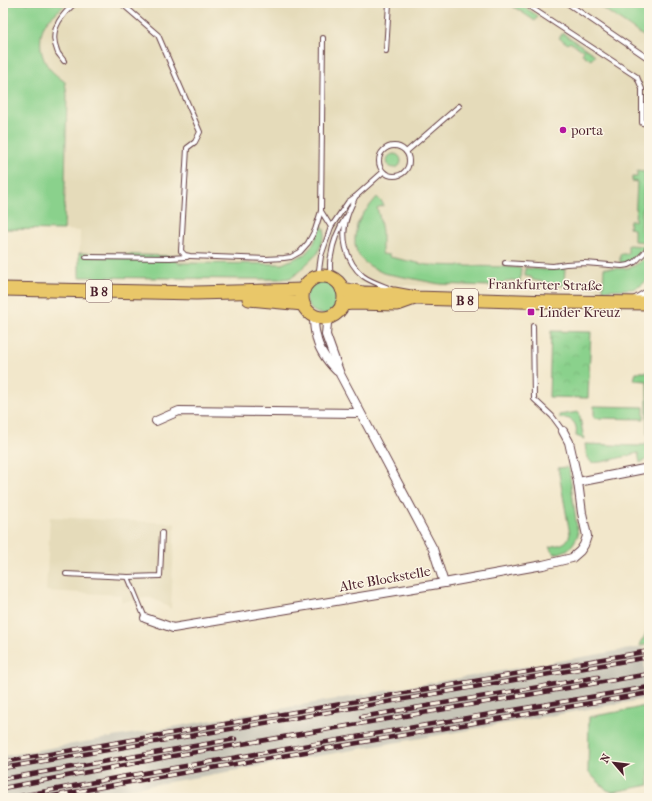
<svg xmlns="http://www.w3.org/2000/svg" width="652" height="801" viewBox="0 0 652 801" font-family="'IM FELL French Canon',serif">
  <defs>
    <pattern id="park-crowns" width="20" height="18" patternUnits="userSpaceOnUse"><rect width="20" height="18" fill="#8ad18c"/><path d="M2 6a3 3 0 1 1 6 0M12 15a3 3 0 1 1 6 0" fill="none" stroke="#79b379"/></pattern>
  </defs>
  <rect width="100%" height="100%" fill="#fcf5e5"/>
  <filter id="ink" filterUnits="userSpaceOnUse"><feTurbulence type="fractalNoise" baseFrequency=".025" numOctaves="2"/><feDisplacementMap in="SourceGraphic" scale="8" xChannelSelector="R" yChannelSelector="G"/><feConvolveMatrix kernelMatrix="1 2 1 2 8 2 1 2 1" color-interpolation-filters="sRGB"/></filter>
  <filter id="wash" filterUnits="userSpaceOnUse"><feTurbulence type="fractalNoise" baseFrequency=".012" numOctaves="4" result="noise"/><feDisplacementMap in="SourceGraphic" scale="16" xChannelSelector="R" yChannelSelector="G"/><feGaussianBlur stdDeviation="0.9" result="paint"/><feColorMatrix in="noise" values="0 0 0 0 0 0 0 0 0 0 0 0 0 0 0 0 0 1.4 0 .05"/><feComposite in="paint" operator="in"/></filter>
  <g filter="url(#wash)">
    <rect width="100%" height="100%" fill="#f2e7cb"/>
    <!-- built -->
    <g fill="#e5dbba">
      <polygon points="67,3 595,3 649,40 649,279 640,286 633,289 603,290 79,277 80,231 64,230 67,95 65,83 49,68 43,57 41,49 41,39 45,25 48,20"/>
      <polygon points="50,517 175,523 171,609 160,602 150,598 146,598 122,602 120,595 46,591"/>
    </g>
    <!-- railway -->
    <polygon fill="#c7c5b8" points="644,647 646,699 77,798 3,798 3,756 623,650"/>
    <!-- grass -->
    <g fill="#8ad18c" stroke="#6a785c">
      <path d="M3,3H67C61,9 54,14 48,20C37,33 39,55 49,68C53,73 60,78 65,82L67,95L64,230L3,229Z"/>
      <polygon points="508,3 518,3 538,16 535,21"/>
      <polygon points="595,3 644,3 649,7 649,40"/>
      <polygon points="563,33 595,55 591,60 582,54 584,51 570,42 568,44 559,38"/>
      <circle cx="394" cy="161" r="7"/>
      <polygon points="637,171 645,172 641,231 648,233 647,242 634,241 634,229 629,228 630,221 635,221 637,182 632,181 632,177 637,177"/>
      <polygon points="377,197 381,201 384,205 377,208 379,215 382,231 382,254 390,255 390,257 427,265 510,267 521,268 520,281 511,280 503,283 490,286 440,284 383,273 370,266 363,261 357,252 355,245 355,237 357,225 363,214"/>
      <polygon points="321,224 324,229 325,233 318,253 294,276 289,278 282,279 256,279 79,277 79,253 172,256 178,263 282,264 305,254 314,243"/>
      <polygon points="628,245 646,246 629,262 625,263 620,263 620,254 628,254"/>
      <path d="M649,252V279L640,286L633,289L603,290L604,268C627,269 634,271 649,252Z"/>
      <path d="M565,267L564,286C554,284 543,282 533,280L531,277L525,276V268L545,270Z"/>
      <circle cx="323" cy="297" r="17"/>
      <polygon points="636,372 649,372 649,434 647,434 647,381 634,380"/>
      <polygon points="594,406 644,407 644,419 594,418"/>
      <path d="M579,412L584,439L576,436C578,424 573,417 560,418L559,415Z"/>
      <path d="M646,442H649V458L640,463L638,453C630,455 596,465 591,462C586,458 586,450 585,444L639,446L640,445H646Z"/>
      <path d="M567,467L569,469L578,535C571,549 568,551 554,554L550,547C560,544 567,545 570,534L558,468Z"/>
      <path d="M649,604V644L640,646V642C649,637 648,614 649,604Z"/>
      <polygon points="649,705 649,785 613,792 607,790 588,772 589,717 628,710"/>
    </g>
    <!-- park -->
    <polygon fill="url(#park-crowns)" stroke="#6a785c" points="551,331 591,332 588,398 549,397"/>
  </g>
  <g filter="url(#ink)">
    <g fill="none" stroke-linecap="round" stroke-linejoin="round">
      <!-- service casing -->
      <g stroke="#633d43" stroke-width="6">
        <g id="service">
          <polyline points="121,3 158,35 200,132 195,142 187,148 181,251 185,255 190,256 266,259 284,258 291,257 300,252 308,243 315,230 321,211 323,38"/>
          <polyline points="524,3 637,77 642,89 642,123 649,124"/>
          <polyline points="567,3 649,59"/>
          <polyline points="386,51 389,3"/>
          <path d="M64,61C62,58 60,56 58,53C57,51 56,47 55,44C51,27 63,14 75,3"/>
          <circle cx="394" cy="161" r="15"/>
          <polyline points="406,152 459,106"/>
          <path d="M355,197C353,203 350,208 348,214C340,235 345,261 363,276C371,282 382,285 391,289"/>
          <polyline points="321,211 331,227"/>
          <polyline points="86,257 170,258 187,257"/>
          <polyline points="505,263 553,266 566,264 585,263 622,266 629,265 635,262 644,253 649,246"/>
          <polyline points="318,277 321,256 331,227 348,202 355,197 383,172"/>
          <path d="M331,278C330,271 329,263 331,256C333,242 338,229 346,217"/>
          <polyline points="533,326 534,399 552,416 563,431"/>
          <polyline points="66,574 128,577 145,618"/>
          <polyline points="128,577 160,576 162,533"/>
        </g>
      </g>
      <!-- minor casing -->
      <g stroke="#633d43" stroke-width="10">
        <g id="minor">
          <polyline points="634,301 649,292"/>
          <path d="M314,316C314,323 314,329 316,335C318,349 327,361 337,371"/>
          <polyline points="331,316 327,323 326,335 340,374 433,549 444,583"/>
          <polyline points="156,421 179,411 360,413"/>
          <polyline points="563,431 569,442 578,482"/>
          <polyline points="145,618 173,628 444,583 543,565 572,558 580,551 584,545 587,536 582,513 578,482 649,468"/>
        </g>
      </g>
      <!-- primary casing -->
      <g stroke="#633d43" stroke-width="15">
        <g id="primary">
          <circle cx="323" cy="297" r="21"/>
          <polyline points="3,289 196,293 303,290"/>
          <polyline points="342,289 363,293 394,294 416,298 552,302 649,303"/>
          <polyline points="249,299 303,304"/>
          <polyline points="342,304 353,303 398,304 412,299"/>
        </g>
      </g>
      <!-- service -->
      <use href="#service" stroke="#fff" stroke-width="4"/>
      <!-- minor -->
      <use href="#minor" stroke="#fff" stroke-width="8"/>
      <!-- primary -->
      <use href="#primary" stroke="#e9c769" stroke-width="13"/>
      <!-- rail casing -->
      <g stroke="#4a1f2b" stroke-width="4.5">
        <g id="rail">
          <polyline points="361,717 598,677"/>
          <polyline points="3,762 649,651"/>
          <polyline points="3,768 649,657"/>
          <polyline points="3,779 235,739"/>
          <polyline points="3,788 167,757 649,674"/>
          <polyline points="10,798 121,777 649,687"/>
          <polyline points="42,798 130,782 649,693"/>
        </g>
      </g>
      <!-- rail -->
      <use href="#rail" stroke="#fcf5e5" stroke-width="3" stroke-dasharray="9" stroke-linecap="butt"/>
    </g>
  </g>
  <!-- markers -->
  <g fill="#b5179e" stroke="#fcf5e5" stroke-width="1.5">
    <circle cx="563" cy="130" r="4"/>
    <rect x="527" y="308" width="8" height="8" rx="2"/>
  </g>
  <g text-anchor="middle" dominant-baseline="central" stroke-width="3" stroke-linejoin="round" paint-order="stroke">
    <!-- shield labels -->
    <g fill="#fcf5e5" stroke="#7f5f63" stroke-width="1">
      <rect x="86" y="280" width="26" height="22" rx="3"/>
      <rect x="452" y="289" width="26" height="22" rx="3"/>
    </g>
    <g font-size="13" font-weight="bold" fill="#4a1f2b">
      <text x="99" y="291">B 8</text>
      <text x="465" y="300">B 8</text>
    </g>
    <!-- poi labels -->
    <g font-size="14" fill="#4a1f2b" stroke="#fcf5e5" text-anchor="start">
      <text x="571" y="130">porta</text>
      <text x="539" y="312">Linder Kreuz</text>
    </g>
    <!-- street labels -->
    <g font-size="14" fill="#4a1f2b" stroke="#fcf5e5">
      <text transform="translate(545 285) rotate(1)">Frankfurter Straße</text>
      <text transform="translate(385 579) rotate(-10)">Alte Blockstelle</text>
    </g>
  </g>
  <!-- margin -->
  <rect width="652" height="801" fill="none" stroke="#fcf5e5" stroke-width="16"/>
  <!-- north arrow -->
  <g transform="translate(614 763) rotate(298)" stroke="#fcf5e5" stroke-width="3" paint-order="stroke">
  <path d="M0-3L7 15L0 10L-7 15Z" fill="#4a1f2b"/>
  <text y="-6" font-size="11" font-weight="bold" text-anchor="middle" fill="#4a1f2b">N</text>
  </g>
</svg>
